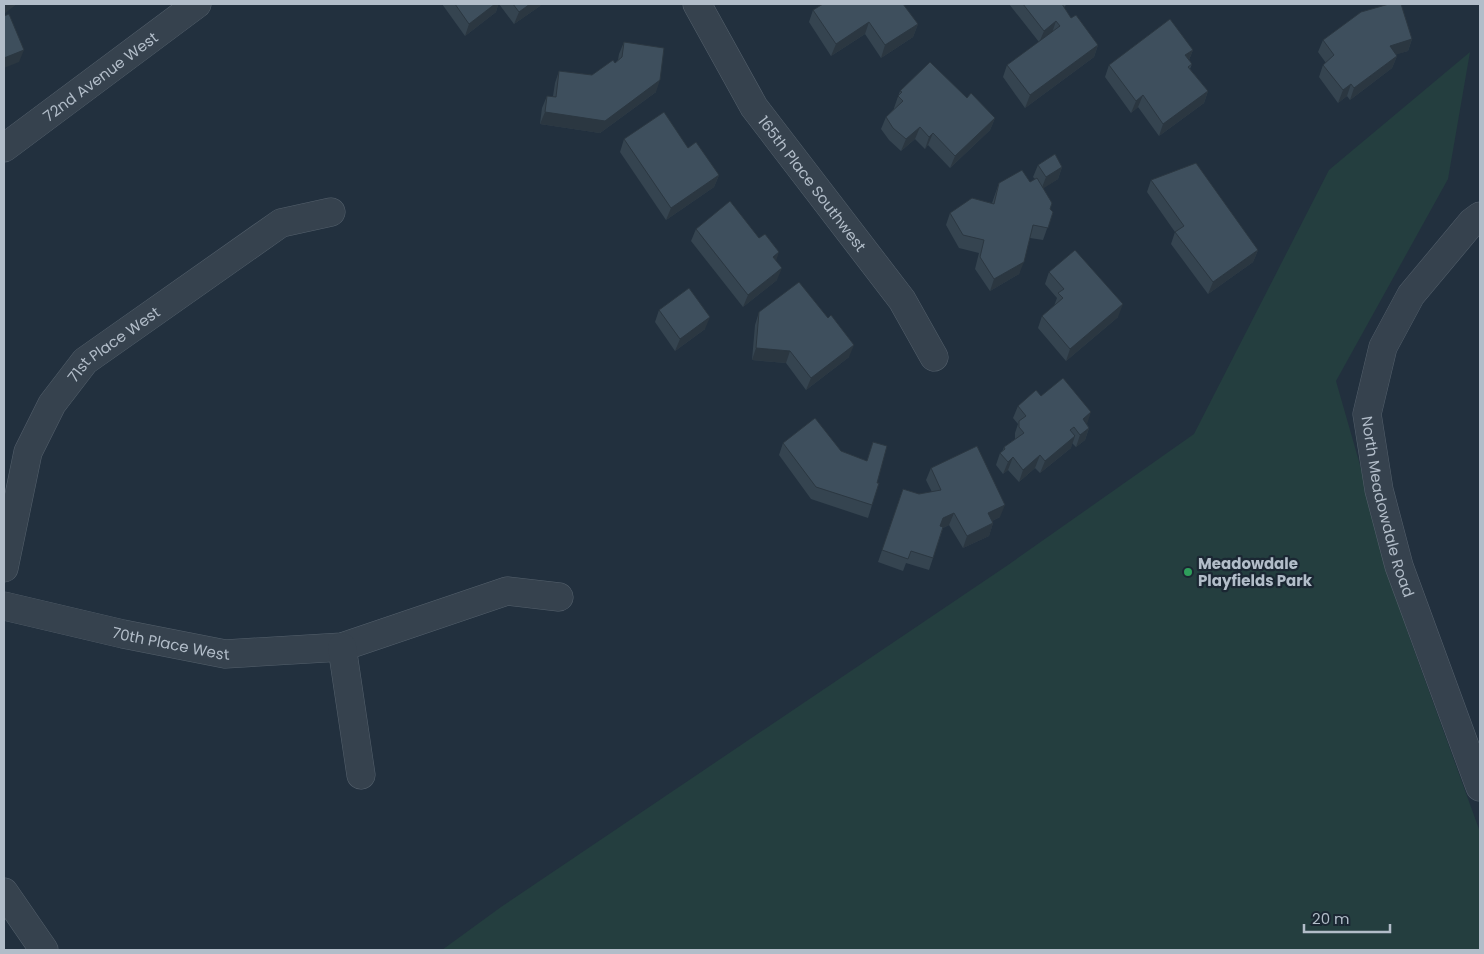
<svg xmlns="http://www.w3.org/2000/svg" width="1484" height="954" viewBox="0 0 1484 954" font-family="Poppins,sans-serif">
  <rect width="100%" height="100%" fill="#22303e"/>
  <!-- green -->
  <polygon fill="#243e3f" points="1470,52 1448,179 1336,381 1408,633 1480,832 1480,950 442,950 501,907 1008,565 1194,434 1329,170"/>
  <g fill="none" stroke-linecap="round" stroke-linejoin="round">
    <!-- minor casing -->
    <g stroke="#54606c" stroke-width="29">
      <g id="minor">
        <path id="s1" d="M697,4L754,107L902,300L934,357"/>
        <path id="s2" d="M4,148L197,4"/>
        <path id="s3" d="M1480,216L1472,222L1411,295L1383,347L1367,414L1379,490L1399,566L1480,787"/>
        <path id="s4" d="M4,568L28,452L52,404L85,361L281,223L331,212"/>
        <path id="s5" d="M4,606L123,634L225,654L342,647L507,591L559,597"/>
        <polyline points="342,647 361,775"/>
        <polyline points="4,892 44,950"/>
      </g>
    </g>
    <!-- minor -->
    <use href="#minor" stroke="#36424e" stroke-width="28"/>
  </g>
  <!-- wall -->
  <g fill="#354450">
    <polygon points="442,4 541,4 540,6 514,24 499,4 498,5 496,12 465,36"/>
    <polygon points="1009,4 1067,4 1064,7 1071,18 1098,45 1094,57 1025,108 1003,77 1007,65 1039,42"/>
    <polygon points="813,10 918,24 913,37 881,58 865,34 831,56 809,22"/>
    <polygon points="1412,39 1408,51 1396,54 1397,56 1392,68 1350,100 1347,96 1338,103 1319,77 1323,65 1326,63 1318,52 1323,40"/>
    <polygon points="624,42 656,92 600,133 540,124 542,108 547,96 553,96 555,83 559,71 592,75 615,63 618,60 619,54"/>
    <polygon points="1193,50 1189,60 1192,64 1190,69 1208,91 1204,103 1159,136 1138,107 1131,113 1105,77 1109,65"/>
    <polygon points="900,91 967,98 995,118 990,130 950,168 928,145 925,149 915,139 901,151 889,140 881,129 886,117 894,109 894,108"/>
    <polygon points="624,139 688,148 719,175 714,187 666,220 620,152"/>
    <polygon points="1038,165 1062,167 1058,179 1043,188 1050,209 1053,212 1043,240 1030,238 1019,274 990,291 975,269 979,253 959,248 946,225 950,213 992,203 999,183 1030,182 1035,179 1033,177"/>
    <polygon points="1151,180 1258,250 1253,262 1208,294 1171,244 1175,232 1147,192"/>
    <polygon points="696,229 776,261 777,280 743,307 691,241"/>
    <polygon points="1049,272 1118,317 1066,361 1038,328 1042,316 1054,306 1057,298 1045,284"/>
    <polygon points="659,310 705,329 675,351 655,322"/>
    <polygon points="759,312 849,357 806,390 786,363 752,360 755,325"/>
    <polygon points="1041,396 1087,424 1089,428 1085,440 1076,447 1072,443 1071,448 1040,473 1035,468 1019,482 1008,470 1003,474 996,465 1000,453 1002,452 1004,447 1015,439 1015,433 1018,424 1013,418 1018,406"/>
    <polygon points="873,442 877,483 872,505 868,518 811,499 779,455 783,443 841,451 867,461"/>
    <polygon points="931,468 1000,517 992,521 993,523 989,536 963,548 949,525 943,528 929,570 906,563 903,571 878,562 903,489 919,494 932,492 926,480"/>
  </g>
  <!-- shaded-wall -->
  <g fill="#2b3741">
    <polygon points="5,4 17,4 4,14 4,5"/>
    <polygon points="495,4 499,4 498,5 496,12 465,36 469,24"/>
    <polygon points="530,4 541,4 540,6 514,24 519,12"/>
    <polygon points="1056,21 1052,33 1039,43 1044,31"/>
    <polygon points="869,22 865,34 831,56 836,44"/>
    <polygon points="918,24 913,37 881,58 885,45"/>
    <polygon points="1412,39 1408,51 1385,58 1390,46"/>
    <polygon points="1098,45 1094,57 1025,108 1030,95"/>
    <polygon points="24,50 19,62 4,68 4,58"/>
    <polygon points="1193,50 1188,62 1185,55"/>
    <polygon points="1397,56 1392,68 1350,100 1354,88"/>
    <polygon points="660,80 656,92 600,133 540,124 545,112"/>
    <polygon points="1351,84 1347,96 1338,103 1343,90"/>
    <polygon points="1208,91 1204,103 1159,136 1163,124"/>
    <polygon points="1143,95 1138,107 1131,113 1136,101"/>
    <polygon points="995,118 990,130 950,168 955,156"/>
    <polygon points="920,127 915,139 901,151 906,139"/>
    <polygon points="933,133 928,145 925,149 929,137"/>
    <polygon points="1062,167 1058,179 1041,190 1046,177"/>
    <polygon points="719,175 714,187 666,220 671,208"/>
    <polygon points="1258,250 1253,262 1208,294 1213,282"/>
    <polygon points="779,252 775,264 773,257"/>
    <polygon points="1024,262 1019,274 990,291 994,279"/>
    <polygon points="782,268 777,280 743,307 748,295"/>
    <polygon points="1123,304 1118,317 1066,361 1070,349"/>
    <polygon points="710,317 705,329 675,351 680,339"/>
    <polygon points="854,345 849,357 806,390 811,378"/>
    <polygon points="756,348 790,351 786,363 752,360"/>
    <polygon points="1091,412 1087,424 1083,419"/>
    <polygon points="1089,428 1085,440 1076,447 1080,435"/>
    <polygon points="1075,436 1071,448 1040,473 1045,461"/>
    <polygon points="1040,455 1035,468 1019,482 1023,470"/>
    <polygon points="1013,457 1008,470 1003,474 1008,462"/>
    <polygon points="1005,505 1000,517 984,525 988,513"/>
    <polygon points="954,513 949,525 939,530 935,538 943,518"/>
    <polygon points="993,523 989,536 963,548 967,536"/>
  </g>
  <!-- building -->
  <g fill="#3e4f5d" stroke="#2b3741">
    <polygon points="455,4 495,4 469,24"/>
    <polygon points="513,4 530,4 519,12"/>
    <polygon points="823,4 903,4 918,24 885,45 869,22 836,44 813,10"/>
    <polygon points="1023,4 1062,4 1071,18 1076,15 1098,45 1030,95 1007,65 1060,26 1056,21 1044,31"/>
    <polygon points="1389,4 1401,4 1412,39 1390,46 1397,56 1354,88 1351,84 1343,90 1323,65 1334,55 1323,40 1361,12"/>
    <polygon points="9,14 24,50 4,58 4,16"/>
    <polygon points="1170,19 1193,50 1185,55 1192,64 1188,67 1208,91 1163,124 1143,95 1136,101 1109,65"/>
    <polygon points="624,42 664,48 660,80 605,121 545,112 547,96 556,97 559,71 592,75 613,60 615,63 622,57"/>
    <polygon points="930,62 967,98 971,93 995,118 955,156 933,133 929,137 920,127 906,139 893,128 886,117 903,101 898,96 902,92 900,91"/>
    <polygon points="664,112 688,148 696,142 719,175 671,208 624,139"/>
    <polygon points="1055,154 1062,167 1046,177 1038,165"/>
    <polygon points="1196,163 1258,250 1213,282 1175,232 1184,226 1151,180"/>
    <polygon points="1022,170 1030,182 1037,178 1052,203 1050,209 1053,212 1048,228 1033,225 1024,262 994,279 980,257 984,240 963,235 950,213 972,198 994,204 999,183"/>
    <polygon points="730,201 759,238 765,234 779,252 773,257 782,268 748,295 696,229"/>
    <polygon points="1075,250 1123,304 1070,349 1042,316 1063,298 1058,293 1064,289 1049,272"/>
    <polygon points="799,282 828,318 831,315 854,345 811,378 790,351 756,348 759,312"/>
    <polygon points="689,288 710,317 680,339 659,310"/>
    <polygon points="1063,378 1091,412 1083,419 1089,428 1080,435 1074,427 1070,430 1075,436 1045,461 1040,455 1023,470 1013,457 1008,462 1000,453 1005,449 1004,447 1024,433 1019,427 1019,421 1026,416 1018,406 1036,390 1041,396"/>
    <polygon points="815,418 841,451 867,461 873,442 887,446 877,483 879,483 872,505 816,487 783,443"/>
    <polygon points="977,446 1005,505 988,513 993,523 967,536 954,513 943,518 940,526 943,527 933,558 911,551 908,559 882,550 903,489 919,494 941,490 931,468"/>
  </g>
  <!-- markers -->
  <circle fill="#2e9e5b" stroke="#1b2733" stroke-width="2" cx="1188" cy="572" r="5"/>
  <g text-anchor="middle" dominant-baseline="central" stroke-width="4.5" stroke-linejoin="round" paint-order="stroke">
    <!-- street labels -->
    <g font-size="15" fill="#b2bdc9" stroke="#1b2733">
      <text stroke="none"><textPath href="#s2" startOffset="120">72nd Avenue West</textPath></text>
      <text stroke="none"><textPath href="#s1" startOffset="214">165th Place Southwest</textPath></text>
      <text stroke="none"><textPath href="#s4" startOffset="259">71st Place West</textPath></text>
      <text stroke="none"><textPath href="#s3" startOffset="328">North Meadowdale Road</textPath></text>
      <text stroke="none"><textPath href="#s5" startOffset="171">70th Place West</textPath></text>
    </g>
    <!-- poi labels -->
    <g font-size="15" font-weight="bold" fill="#b2bdc9" stroke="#1b2733" text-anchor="start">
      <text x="1198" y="563">Meadowdale<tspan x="1198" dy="17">Playfields Park</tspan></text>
    </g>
  </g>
  <!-- border -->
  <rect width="1484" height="954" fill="none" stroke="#b2bdc9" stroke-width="10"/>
  <!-- scale -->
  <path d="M1304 924v8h86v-8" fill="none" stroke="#b2bdc9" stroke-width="2.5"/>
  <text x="1312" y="924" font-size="15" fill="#b2bdc9" stroke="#1b2733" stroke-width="4" paint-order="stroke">20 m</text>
</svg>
